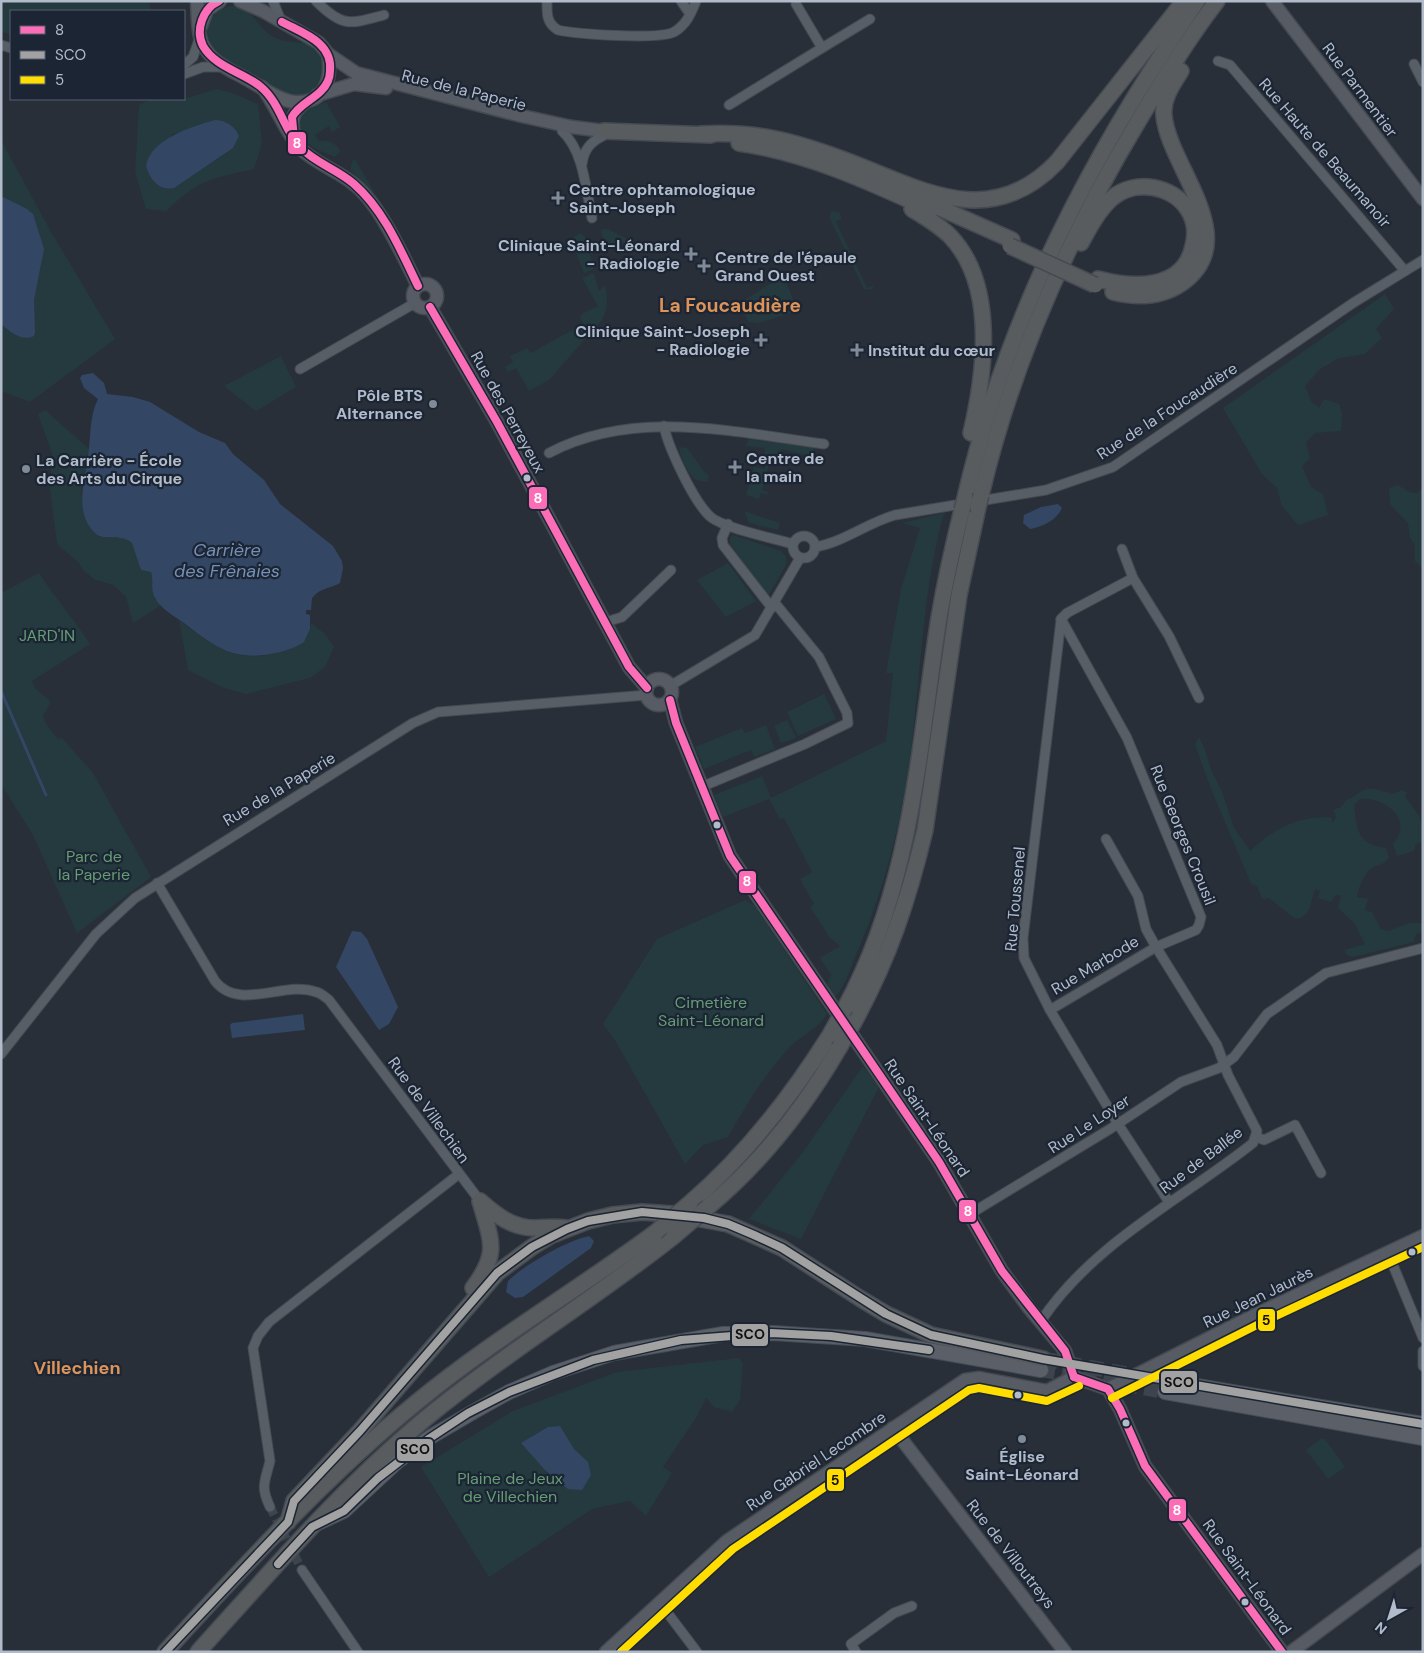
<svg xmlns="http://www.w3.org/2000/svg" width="1424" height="1653" viewBox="0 0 1424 1653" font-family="'DM Sans',sans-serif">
  <rect width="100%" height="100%" fill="#282f38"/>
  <!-- green -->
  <g fill="#243a3f" fill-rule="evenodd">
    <polygon points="1,1 149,1 151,11 11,11 11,34 1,32"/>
    <path d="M231,6C253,6 255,26 272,36C292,49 317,32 324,64C325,71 323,80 319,86C314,93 303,97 295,96C285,95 225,63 217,55C198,38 207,11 231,6Z"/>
    <path d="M216,89L232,93L258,104L262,143L254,169C211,179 199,179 166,211L146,209L135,172L139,105L151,99H184ZM231,125L239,136C227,163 184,175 157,185C151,178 145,171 147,162L173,134Z"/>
    <path d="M326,102L340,127L332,132L329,126L315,135L319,141C328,140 337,143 340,151L335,157C312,148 301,144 298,118L303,112Z"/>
    <polygon points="1,140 51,232 115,339 30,402 1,391"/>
    <polygon points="353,159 356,161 376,195 350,170"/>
    <polygon points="831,211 839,212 842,218 836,222 867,288 874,285 872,289 860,290 864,289 830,219"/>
    <polygon points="603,229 607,229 632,241 626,245 623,242 606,252 601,230"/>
    <polygon points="580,233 593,243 588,248 594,269 584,273 571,239"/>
    <path d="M594,273L599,291L605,285C608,299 608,308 602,320L549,380L529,391L516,368L508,372L505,367L513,362L510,356L527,348L531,353L583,324L580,318L582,314L598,306L582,278Z"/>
    <polygon points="783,275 798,311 759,323 749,322 740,308 742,302"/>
    <polygon points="1385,294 1394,309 1376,329 1382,338 1365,354 1339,358 1320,369 1305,386 1311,401 1319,408 1324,399 1339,404 1342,413 1341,431 1315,433 1306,442 1310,458 1302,466 1311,487 1323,494 1328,515 1298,525 1282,506 1277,488 1262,474 1223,408"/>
    <polygon points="281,356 296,387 256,411 224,386"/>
    <polygon points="45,410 89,449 81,492 85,515 98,536 124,538 135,545 141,570 151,572 155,599 161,605 133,623 126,597 113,585 96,580 84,571 78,562 57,544 50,489 52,453 38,414"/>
    <polygon points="748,439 814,447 812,465 808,465 810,456 781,449 779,457 765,455 765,448 746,446"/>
    <path d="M679,447L687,448L705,473L706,472L709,476L707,482C703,481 698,481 695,479C687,473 680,456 679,447Z"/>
    <polygon points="767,458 778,460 778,462 770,461 762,490 769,492 768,495 761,493 759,499 746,495 754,467 765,469"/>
    <polygon points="1398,485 1409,492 1417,493 1423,488 1423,569 1415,561 1415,545 1410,538 1408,523 1390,504 1389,488"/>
    <polygon points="744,511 780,523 778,530 749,523"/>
    <path d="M944,513C922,592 921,676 910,757C901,825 883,894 855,957C850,969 844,990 834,997L827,985L831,975L820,958L840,946L830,938L810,907L814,904L800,879L812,872L784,818L780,819L769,799L723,817L714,795L762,776L771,798L886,741L893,673H886L901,589L920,528L902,523Z"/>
    <polygon points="733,535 781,551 786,557 786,565 768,596 730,544 730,538"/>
    <polygon points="728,563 756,601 726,617 697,580"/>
    <path d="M39,573C55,598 74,619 90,644L32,681L35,688L51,702L43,716L46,724L58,739L62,738L93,773L151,877L77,933L33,835L1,784V593Z"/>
    <path d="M179,620C215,647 239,667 286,650C299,645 309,638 311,623L325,634L334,647L325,667L310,678L246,694L224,688L188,670Z"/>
    <polygon points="824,694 836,719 798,736 787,712"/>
    <polygon points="787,720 796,738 781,743 774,726"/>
    <polygon points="766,725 775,749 754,757 751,750 704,769 695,747 742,728 745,733"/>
    <path d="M1199,737L1204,747L1212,772L1222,791L1233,826L1250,851C1275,828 1295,817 1331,817L1333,823L1336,817L1333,810L1341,807L1346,800C1353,798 1354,796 1360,792C1370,785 1382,791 1392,794L1403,790L1407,793L1405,797C1420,817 1423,816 1423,842L1416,844L1414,851L1397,856L1393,844C1415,820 1384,796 1360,799L1354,805C1357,830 1357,844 1386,848L1389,858C1384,865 1378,864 1372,868C1365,872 1358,889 1357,897L1368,899L1365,910L1372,912L1381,929L1388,931L1409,923H1423V932L1416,934L1414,942L1353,957L1347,955L1344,950L1365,944L1354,923L1338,908L1341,895L1335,896L1331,902L1318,898L1320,891L1315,889L1309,910L1302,918H1294L1269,898L1262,899L1257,886L1251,884C1233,838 1210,792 1195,744Z"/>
    <path d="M745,900L755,906L827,1014C818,1030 799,1036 787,1050C764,1076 745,1106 728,1137L703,1145L685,1164L616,1042L603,1024L657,939Z"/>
    <polygon points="863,1066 879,1087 801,1239 749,1219 803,1152"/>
    <polygon points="739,1358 743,1364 740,1400 732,1412 714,1407 706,1398 696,1418 663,1467 672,1473 646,1516 630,1501 592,1509 489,1577 421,1467 513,1411 617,1372"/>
    <polygon points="1321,1439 1325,1439 1345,1467 1328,1479 1306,1450"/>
  </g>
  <!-- water -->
  <g fill="#334664">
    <path d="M215,120C225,120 235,126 239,136L233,148L174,188C159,191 150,180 146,166C150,139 193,126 215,120Z"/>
    <path d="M1,196L27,209L33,214L44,249L34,300L35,332L34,336C21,342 11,332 1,324Z"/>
    <path d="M93,373L104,383L107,394L133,397L150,402L199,432L225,443L233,454L264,480L280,504L333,546L342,561L343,568L340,583C330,589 321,587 312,598L311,610H306V614L310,615V629L304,642C295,648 282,652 271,654C232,661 214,646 184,623C174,616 161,609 155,598C150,589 154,581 151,572L141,570L132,543C120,533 104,541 96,534C73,513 85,481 88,456C91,436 89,417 98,399L84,388L80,378L82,375Z"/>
    <path d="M1058,504L1062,508C1057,520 1042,527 1030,529L1023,523L1024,515L1041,507Z"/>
    <polygon points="352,931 361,932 367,939 398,1007 389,1024 379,1030 336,967"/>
    <polygon points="303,1014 305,1030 232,1038 230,1025 232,1023"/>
    <path d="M589,1236L594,1241L591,1248L523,1297L515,1298L506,1292L508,1281C524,1265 566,1241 589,1236Z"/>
    <polygon points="560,1426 574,1449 588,1462 591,1475 582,1490 568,1489 544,1469 521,1443 548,1427"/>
  </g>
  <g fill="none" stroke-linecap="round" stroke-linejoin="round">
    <!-- stream -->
    <polyline stroke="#334664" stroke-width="3" points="1,691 46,795"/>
    <!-- street-tunnel -->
    <polyline stroke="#3d444e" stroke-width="9" stroke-dasharray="9 4.5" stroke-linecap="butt" points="270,1507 302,1570"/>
    <!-- primary-tunnel -->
    <polyline stroke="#3d444e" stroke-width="14" stroke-dasharray="14 7" stroke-linecap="butt" points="1041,1370 1165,1392"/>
    <!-- highway-tunnel -->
    <polyline stroke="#3d444e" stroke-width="15" stroke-dasharray="15 8" stroke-linecap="butt" points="1043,1359 1167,1381"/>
    <!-- street casing -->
    <g stroke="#454a51" stroke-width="11">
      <g id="street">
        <polyline points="273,1 281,21"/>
        <path d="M316,1C343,28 350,24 384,15"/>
        <path d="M547,1C547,13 546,23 558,30C576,34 659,40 674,32C686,25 691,14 696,1"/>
        <polyline points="681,1 690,14"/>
        <polyline points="796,4 822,48 870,19"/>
        <polyline points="1,45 11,48"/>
        <polyline points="1218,61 1230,65 1405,271"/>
        <polyline points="1414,64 1423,82"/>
        <polyline points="184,65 193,57 200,37"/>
        <polyline points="184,74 203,67 223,67"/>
        <polyline points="729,105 822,48"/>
        <path d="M562,131C584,151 586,191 592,218"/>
        <path d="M582,164C584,150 590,142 603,136"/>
        <polyline points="300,369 415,303"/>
        <path d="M664,426C668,447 695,505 712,518C727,529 773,538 793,544"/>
        <path d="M549,453C634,408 734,432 824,444"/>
        <polyline points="728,524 722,538 723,545 772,608"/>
        <circle cx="804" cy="547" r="11"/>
        <path d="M815,547C844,542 867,523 895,515L1046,490L1113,467L1353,303L1423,260"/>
        <polyline points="1122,549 1133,578 1169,636 1199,698"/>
        <polyline points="1061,619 1067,613 1133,578"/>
        <polyline points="1061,620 1023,938 1024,958 1050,1010 1118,1124 1169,1202"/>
        <polyline points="606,622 622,617 671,570"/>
        <polyline points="670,686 755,635 800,558"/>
        <polyline points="701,787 805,744 848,723 847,713 819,657 775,603"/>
        <path d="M157,883L215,981C239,1012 285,980 316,992C321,993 325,997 329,1000L480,1201"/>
        <polyline points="1050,1010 1156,947 1146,929 1138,896 1106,839"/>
        <polyline points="1,1054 96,934 135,898 413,723 438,712 647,695"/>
        <polyline points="1257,1137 1264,1140 1295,1125 1321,1173"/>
        <polyline points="970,1214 1110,1129 1181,1082 1219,1068 1234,1057 1267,1014 1326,973 1423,948"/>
        <polyline points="1388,1253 1423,1338"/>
        <path d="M1041,1321C1093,1243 1181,1200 1253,1143L1257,1131L1228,1075L1217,1045L1156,947L1196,930L1199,925L1201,917L1127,738L1061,619"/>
        <polyline points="1423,1351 1423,1366"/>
        <path d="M270,1507C260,1486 265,1482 270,1461L253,1348L258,1336L269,1322L459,1174"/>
        <polyline points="302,1570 358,1652"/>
        <polyline points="660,1603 697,1652"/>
        <polyline points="856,1652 851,1644 894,1613 912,1606"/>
      </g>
    </g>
    <!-- secondary casing -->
    <g stroke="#454a51" stroke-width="15">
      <g id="secondary">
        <path d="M197,1C198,14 197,32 202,43C211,63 233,71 250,81C263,88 280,101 295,102C326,104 332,78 328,54"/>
        <polyline points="240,1 263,11 319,43 328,54 356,73 522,116 572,127 604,131"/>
        <polyline points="1272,1 1423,199"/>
        <polyline points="201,26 207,10 220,1"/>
        <path d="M262,87C277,106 284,131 301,149C316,164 339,171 355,185C380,205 403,256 418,286"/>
        <polyline points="317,95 354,84 386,88"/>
        <path d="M294,134C290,118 294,110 307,101"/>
        <circle cx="425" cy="296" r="12"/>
        <polyline points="430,307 497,422 629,667 647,688"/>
        <circle cx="659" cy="692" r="13"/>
        <polyline points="670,700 676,723 730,856 939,1162 1002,1271 1029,1308 1065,1351 1074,1377"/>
        <polyline points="1074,1377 1108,1389 1120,1409 1145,1466 1282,1652"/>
        <polyline points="1108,1389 1259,1313 1423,1236"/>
        <polyline points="893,1428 1065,1652"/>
        <polyline points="606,1652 727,1541 965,1380 979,1378 1047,1391 1074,1377"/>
        <polyline points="1291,1652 1423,1554"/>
      </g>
    </g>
    <!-- primary casing -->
    <g stroke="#454c55" stroke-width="16">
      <g id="primary">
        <polyline points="1167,1381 1423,1424"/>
        <polyline points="1165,1392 1423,1438"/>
        <polyline points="316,1524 344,1511 398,1461 432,1436 473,1412 509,1392 553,1373 614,1353 723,1334 773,1333 865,1339 1041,1370"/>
      </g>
    </g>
    <!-- highway casing -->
    <g stroke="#454b53" stroke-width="18">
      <g id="highway">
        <polyline points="604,131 711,135"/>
        <path d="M701,134C753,131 790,140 839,158C915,185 987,235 1057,162L1184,1"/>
        <path d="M739,143C807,153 868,181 931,210"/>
        <polyline points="922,200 1012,240"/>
        <path d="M912,209C925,217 939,225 950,236C997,285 985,373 971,433"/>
        <path d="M1081,243C1089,228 1098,211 1111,199C1134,178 1175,185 1190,213C1195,223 1196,235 1193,246C1184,291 1132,288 1098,279"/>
        <path d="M1113,292C1137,298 1160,298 1182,283C1244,239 1169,167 1164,116C1162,99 1172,85 1181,71"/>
        <path d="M981,495C1012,364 1067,240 1136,125C1161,83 1187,40 1217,1"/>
        <path d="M965,498C1008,313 1091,156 1197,1"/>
        <path d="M845,1008C912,885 918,752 939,618C945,582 953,546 962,510"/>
        <path d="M854,1022C889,958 908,901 925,830L959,595L978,507"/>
        <path d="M480,1201C496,1215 512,1228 535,1228C546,1228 554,1226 566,1228"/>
        <path d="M690,1203C746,1155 791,1097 830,1035"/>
        <path d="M708,1207C761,1163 804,1108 839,1048"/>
        <path d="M473,1288C500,1252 491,1241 480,1201"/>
        <polyline points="288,1522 294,1501 360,1431 497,1273 532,1247 550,1236 588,1221 612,1215 642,1212 673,1214 728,1224 782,1248 861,1299 886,1314 931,1335 1043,1359"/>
        <path d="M165,1652C245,1565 325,1477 417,1402C492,1340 578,1290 656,1232"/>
        <path d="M198,1652C274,1568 348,1481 436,1410C513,1348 597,1297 674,1236"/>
      </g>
    </g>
    <!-- street -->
    <use href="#street" stroke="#585e66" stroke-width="9"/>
    <!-- secondary -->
    <use href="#secondary" stroke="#575c64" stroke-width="12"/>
    <!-- primary -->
    <use href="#primary" stroke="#5b6068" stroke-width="14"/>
    <!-- highway -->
    <use href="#highway" stroke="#595c5f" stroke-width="15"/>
    <!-- highway-bridge casing -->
    <g stroke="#454b53" stroke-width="18" stroke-linecap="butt">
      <g id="highway-bridge">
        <polyline points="1010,246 1095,285"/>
        <polyline points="978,507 981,495"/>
        <polyline points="962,510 965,498"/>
        <polyline points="830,1035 845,1008"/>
        <polyline points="839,1048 854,1022"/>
        <polyline points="656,1232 690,1203"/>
        <polyline points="674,1236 708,1207"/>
      </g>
    </g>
    <!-- highway-bridge -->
    <use href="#highway-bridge" stroke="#595c5f" stroke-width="15"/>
    <!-- bus-1 casing -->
    <g stroke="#1b2534" stroke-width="11">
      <g id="bus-1">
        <path d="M219,1C203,8 195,30 203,46C216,68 243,72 261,87C280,103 284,130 300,147C315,163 337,169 354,184C384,210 401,251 418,286"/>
        <path d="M282,22C302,33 333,42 330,71C330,79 326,86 321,91C311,101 299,105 292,117L294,139L302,150"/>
        <polyline points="430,307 497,422 629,667 647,688"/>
        <polyline points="670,700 676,723 730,856 939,1162 1002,1271 1065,1351 1074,1377"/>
        <polyline points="1074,1377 1108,1389 1120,1409 1145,1466 1282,1652"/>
      </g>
    </g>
    <!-- bus-2 casing -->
    <g stroke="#1b2534" stroke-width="11">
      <g id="bus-2">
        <polyline points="278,1564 312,1527 344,1511 378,1478 430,1438 468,1413 509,1392 593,1360 681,1340 771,1333 831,1336 929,1350"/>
        <polyline points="165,1652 288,1522 294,1501 360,1431 497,1273 532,1247 567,1229 588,1221 642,1212 704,1218 728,1224 754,1235 782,1248 886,1314 931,1335 1043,1359 1423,1424"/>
      </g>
    </g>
    <!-- bus-3 casing -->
    <g stroke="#1b2534" stroke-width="11">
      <g id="bus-3">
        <polyline points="1112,1398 1263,1322 1423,1247"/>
        <polyline points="621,1652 733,1549 969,1390 979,1388 1047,1401 1079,1386"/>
      </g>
    </g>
    <!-- bus-1 -->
    <use href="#bus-1" stroke="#fb6db6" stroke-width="8"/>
    <!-- bus-2 -->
    <use href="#bus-2" stroke="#a2a2a2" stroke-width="8"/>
    <!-- bus-3 -->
    <use href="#bus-3" stroke="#fd0" stroke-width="8"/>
  </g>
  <!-- markers -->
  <g fill="#818a97" stroke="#1b2534" stroke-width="2">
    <path d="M555.5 190.5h5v5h5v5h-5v5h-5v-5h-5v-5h5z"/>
    <path d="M688.5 246.5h5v5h5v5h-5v5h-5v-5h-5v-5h5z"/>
    <path d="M701.5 258.5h5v5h5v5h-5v5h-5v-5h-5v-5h5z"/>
    <path d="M758.5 332.5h5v5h5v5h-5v5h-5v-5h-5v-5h5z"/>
    <path d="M854.5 342.5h5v5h5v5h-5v5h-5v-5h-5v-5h5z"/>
    <circle cx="433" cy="404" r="5"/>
    <path d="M732.5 459.5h5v5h5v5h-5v5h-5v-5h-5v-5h5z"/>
    <circle cx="26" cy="469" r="5"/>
    <circle cx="1022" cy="1439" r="5"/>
  </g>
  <g fill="#b1bbca" stroke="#1b2534" stroke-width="2">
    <circle cx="527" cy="478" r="4.5"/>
    <circle cx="717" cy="825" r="4.5"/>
    <circle cx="1412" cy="1252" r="4.5"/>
    <circle cx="1018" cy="1395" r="4.5"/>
    <circle cx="1126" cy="1423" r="4.5"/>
    <circle cx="1245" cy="1602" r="4.5"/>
  </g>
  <g text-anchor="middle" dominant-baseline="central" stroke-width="4.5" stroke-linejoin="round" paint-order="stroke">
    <!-- street labels -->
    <g font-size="16" fill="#b1bbca" stroke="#1b2534">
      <text transform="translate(464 90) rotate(14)">Rue de la Paperie</text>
      <text transform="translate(1360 90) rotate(53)">Rue Parmentier</text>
      <text transform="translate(1325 153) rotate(49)">Rue Haute de Beaumanoir</text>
      <text transform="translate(1167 411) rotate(-33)">Rue de la Foucaudière</text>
      <text transform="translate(508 412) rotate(61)">Rue des Perreyeux</text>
      <text transform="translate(279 789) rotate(-31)">Rue de la Paperie</text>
      <text transform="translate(1183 835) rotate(68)">Rue Georges Crousil</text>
      <text transform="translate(1015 899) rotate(-85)">Rue Toussenel</text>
      <text transform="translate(1095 965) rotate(-31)">Rue Marbode</text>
      <text transform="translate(429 1110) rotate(54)">Rue de Villechien</text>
      <text transform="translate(927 1118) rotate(56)">Rue Saint-Léonard</text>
      <text transform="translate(1089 1124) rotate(-33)">Rue Le Loyer</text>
      <text transform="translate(1201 1160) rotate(-37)">Rue de Ballée</text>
      <text transform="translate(1258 1297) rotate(-26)">Rue Jean Jaurès</text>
      <text transform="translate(816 1461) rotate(-34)">Rue Gabriel Lecombre</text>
      <text transform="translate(1011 1554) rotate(52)">Rue de Villoutreys</text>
      <text transform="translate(1247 1577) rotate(54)">Rue Saint-Léonard</text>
    </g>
    <!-- poi labels -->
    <g font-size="16" font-weight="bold" fill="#b1bbca" stroke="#1b2534" text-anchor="start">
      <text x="569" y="189">Centre ophtamologique<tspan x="569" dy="18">Saint-Joseph</tspan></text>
      <text x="680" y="245" text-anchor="end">Clinique Saint-Léonard<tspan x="680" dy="18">- Radiologie</tspan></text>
      <text x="715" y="257">Centre de l'épaule<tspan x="715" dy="18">Grand Ouest</tspan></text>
      <text x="750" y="331" text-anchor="end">Clinique Saint-Joseph<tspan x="750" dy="18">- Radiologie</tspan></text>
      <text x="868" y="350">Institut du cœur</text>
      <text x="423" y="395" text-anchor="end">Pôle BTS<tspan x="423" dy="18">Alternance</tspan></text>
      <text x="746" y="458">Centre de<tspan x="746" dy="18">la main</tspan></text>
      <text x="36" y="460">La Carrière - École<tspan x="36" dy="18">des Arts du Cirque</tspan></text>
      <text x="1022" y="1456" text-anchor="middle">Église<tspan x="1022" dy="18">Saint-Léonard</tspan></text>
    </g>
    <!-- park labels -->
    <g font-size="16" fill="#669d74" stroke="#1b2534">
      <text x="47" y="635">JARD'IN</text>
      <text x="94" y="856">Parc de<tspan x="94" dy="18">la Paperie</tspan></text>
      <text x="711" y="1002">Cimetière<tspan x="711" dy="18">Saint-Léonard</tspan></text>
      <text x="510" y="1478">Plaine de Jeux<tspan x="510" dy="18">de Villechien</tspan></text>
    </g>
    <!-- water labels -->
    <g font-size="18" font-style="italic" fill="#7690b4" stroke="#1b2534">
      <text x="227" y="550">Carrière<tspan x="227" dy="21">des Frênaies</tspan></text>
    </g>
    <!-- neighbourhood labels -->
    <g font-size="18" font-weight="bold" fill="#de9458" stroke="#1b2534">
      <text x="77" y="1368">Villechien</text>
    </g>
    <!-- quarter labels -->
    <g font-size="19" font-weight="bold" fill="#de9458" stroke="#1b2534">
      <text x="730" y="305">La Foucaudière</text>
    </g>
  </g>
  <g stroke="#1b2534" stroke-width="2">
    <rect x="287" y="131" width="20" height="24" rx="5" fill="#fb6db6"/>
    <rect x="528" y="486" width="20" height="24" rx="5" fill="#fb6db6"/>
    <rect x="738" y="870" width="19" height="24" rx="5" fill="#fb6db6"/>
    <rect x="958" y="1199" width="19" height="24" rx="5" fill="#fb6db6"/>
    <rect x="1257" y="1308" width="19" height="24" rx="5" fill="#fd0"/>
    <rect x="731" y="1323" width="38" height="24" rx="5" fill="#a2a2a2"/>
    <rect x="1160" y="1370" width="38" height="24" rx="5" fill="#a2a2a2"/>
    <rect x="396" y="1438" width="38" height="24" rx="5" fill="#a2a2a2"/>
    <rect x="826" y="1468" width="19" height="24" rx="5" fill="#fd0"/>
    <rect x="1168" y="1498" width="19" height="24" rx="5" fill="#fb6db6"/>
  </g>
  <g font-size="14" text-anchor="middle" font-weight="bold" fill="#fff">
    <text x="297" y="148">8</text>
    <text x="538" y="503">8</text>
    <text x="747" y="886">8</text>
    <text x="968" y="1216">8</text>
    <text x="1177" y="1515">8</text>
  </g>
  <g font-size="14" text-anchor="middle" font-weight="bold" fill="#111">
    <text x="1266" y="1325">5</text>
    <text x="750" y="1339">SCO</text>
    <text x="1179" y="1387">SCO</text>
    <text x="415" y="1454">SCO</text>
    <text x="835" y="1485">5</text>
  </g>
  <!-- border -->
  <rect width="1424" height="1653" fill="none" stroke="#b1bbca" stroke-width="5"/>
  <!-- legend -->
  <rect x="10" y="10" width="175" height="90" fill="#1b2534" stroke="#576170"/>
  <rect x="20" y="26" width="25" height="8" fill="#fb6db6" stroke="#576170"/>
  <text x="55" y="35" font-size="15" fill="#b1bbca">8</text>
  <rect x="20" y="51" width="25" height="8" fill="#a2a2a2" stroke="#576170"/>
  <text x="55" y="60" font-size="15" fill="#b1bbca">SCO</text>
  <rect x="20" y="76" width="25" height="8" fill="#ffdd00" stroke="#576170"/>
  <text x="55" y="85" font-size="15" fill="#b1bbca">5</text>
  <!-- north arrow -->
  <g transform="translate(1389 1618) rotate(219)" stroke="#1b2534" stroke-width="4" paint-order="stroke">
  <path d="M0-4L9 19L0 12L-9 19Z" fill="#b1bbca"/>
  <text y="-8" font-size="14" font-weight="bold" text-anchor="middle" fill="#b1bbca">N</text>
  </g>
</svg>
